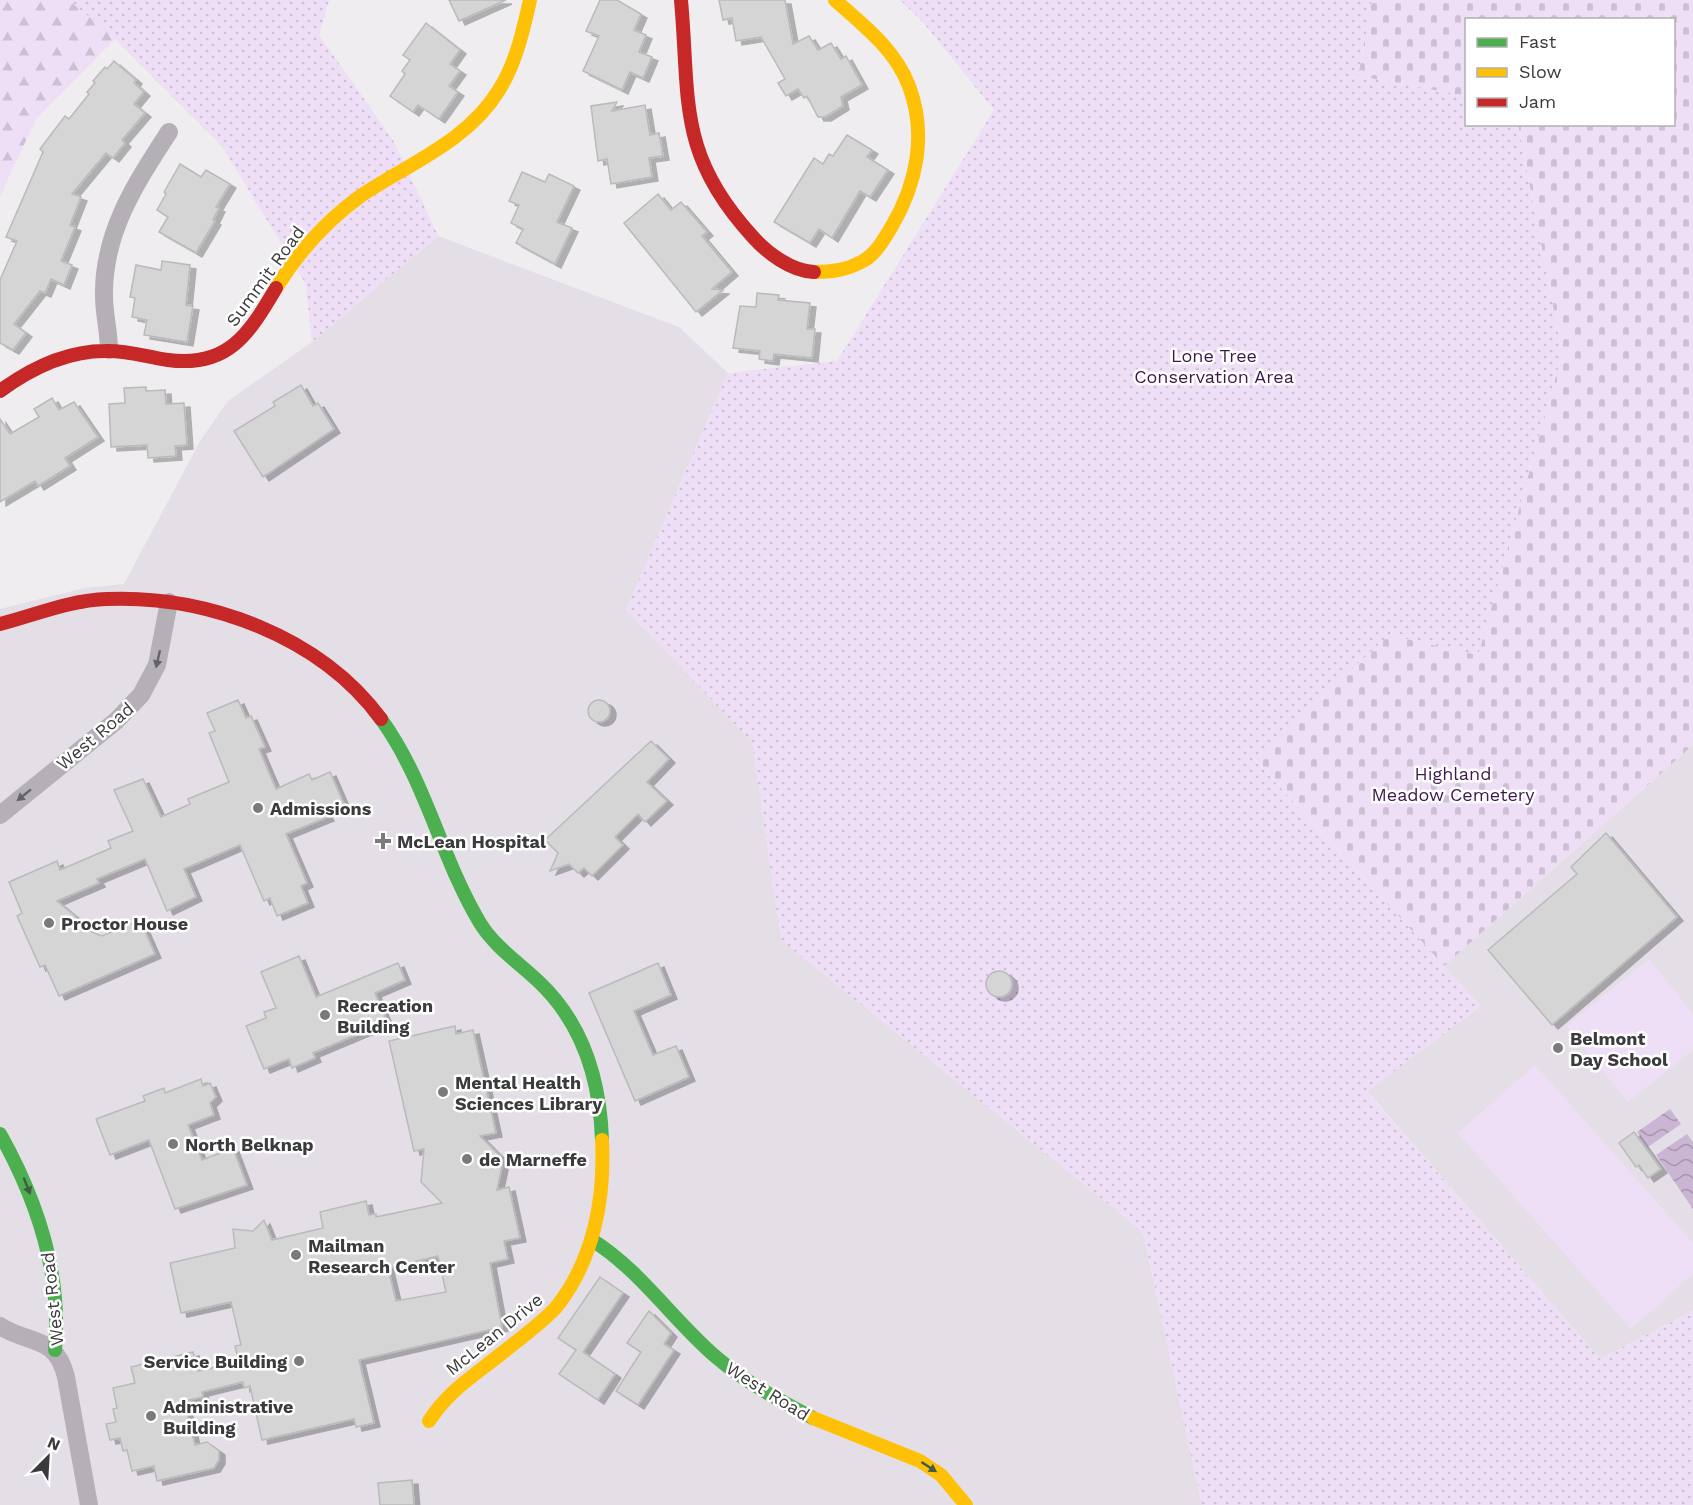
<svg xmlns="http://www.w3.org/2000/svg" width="1693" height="1505" viewBox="0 0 1693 1505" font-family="'Work Sans',sans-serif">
  <defs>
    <pattern id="forest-firs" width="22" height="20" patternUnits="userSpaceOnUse" patternTransform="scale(1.5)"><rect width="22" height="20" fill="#eedff6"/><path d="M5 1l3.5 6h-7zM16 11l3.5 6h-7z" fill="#cdc0d4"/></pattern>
    <pattern id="cemetery-stones" width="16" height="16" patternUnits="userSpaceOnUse" patternTransform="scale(1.5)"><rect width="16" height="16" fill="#eedff6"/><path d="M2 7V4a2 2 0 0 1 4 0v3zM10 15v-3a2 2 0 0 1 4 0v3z" fill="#cdc0d4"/></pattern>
    <pattern id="park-dots" width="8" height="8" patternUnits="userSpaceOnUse" patternTransform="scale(1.5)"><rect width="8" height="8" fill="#eedff6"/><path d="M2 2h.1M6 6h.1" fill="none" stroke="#cdc0d4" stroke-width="1.8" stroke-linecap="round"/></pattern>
    <pattern id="water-waves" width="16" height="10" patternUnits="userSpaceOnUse" patternTransform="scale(1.5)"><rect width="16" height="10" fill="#cab6d4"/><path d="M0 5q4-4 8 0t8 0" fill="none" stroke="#a595ad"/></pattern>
    <filter id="shadow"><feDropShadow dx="6" dy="4" stdDeviation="0" flood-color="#0004"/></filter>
  </defs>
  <rect width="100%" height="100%" fill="#efedf0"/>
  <!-- built -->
  <g fill="#e4dfe7">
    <polygon points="438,236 679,327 728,373 626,610 753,742 782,940 1143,1232 1202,1505 0,1505 0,609 85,588 124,584 200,441 228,401 312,342"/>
    <polygon points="1693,745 1693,1311 1600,1359 1367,1091 1481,1006 1444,966"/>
  </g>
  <!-- green -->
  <g fill="#eedff6">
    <polygon points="1649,959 1693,1014 1693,1050 1628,1102 1566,1026"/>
    <polygon points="1535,1065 1693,1243 1693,1274 1631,1329 1458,1133"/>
  </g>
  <!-- forest -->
  <polygon fill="url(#forest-firs)" points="0,0 329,0 319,35 394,142 438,236 312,342 306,284 222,146 115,39 36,119 0,196"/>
  <!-- cemetery -->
  <polygon fill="url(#cemetery-stones)" points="1372,0 1693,0 1693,745 1444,966 1254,758 1389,635 1478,655 1562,354 1518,125 1674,124 1674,20 1466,20 1466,96 1358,76"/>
  <!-- park -->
  <g fill="url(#park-dots)">
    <polygon points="68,0 329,0 319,35 394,142 438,236 312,342 306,284 222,146 105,29"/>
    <polygon points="900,0 1372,0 1358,76 1466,96 1466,124 1518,125 1562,354 1478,655 1389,635 1254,759 1481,1006 1367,1092 1600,1359 1693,1311 1693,1505 1202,1505 1143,1232 781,940 752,742 626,610 728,373 837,361 994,110 922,21"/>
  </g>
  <!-- water -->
  <g fill="url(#water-waves)">
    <polygon points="1670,1109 1681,1124 1648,1147 1637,1132"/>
    <polygon points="1687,1134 1693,1142 1693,1209 1656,1155"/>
  </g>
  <!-- building -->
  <g fill="#d5d5d5" stroke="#bbbaba" stroke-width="1.5" fill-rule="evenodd" filter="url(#shadow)">
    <polygon points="449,0 506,0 459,21"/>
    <polygon points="600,0 617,0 641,14 634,30 646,35 639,52 652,57 643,78 630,72 622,90 583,71 599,36 586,31"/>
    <polygon points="719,0 785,0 793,44 809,36 818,50 831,43 841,59 846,56 862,85 841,97 843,106 825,117 818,117 807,96 804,98 798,89 786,96 778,83 785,79 761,37 736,41 732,18 723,20"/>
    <polygon points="426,23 460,50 450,64 460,71 449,86 458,92 439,119 418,105 413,112 390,96 405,74 402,71 410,60 403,55"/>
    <polygon points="114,61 136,80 134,83 144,92 134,104 145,113 122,140 125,143 113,158 106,153 72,194 81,197 70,225 75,227 61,261 72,265 64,285 51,279 45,293 40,291 14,324 26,333 13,350 0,343 0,280 17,241 6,237 43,152 40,149 65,116 69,119 89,94 87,92 95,83 93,81 105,67 107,69"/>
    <polygon points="617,102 612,111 645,105 650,135 659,133 663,156 649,158 652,177 611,184 607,159 598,161 591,106"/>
    <polygon points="847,135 872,150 867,157 888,170 870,197 860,191 832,238 819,229 810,243 774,222 814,158 823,164 829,154 833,156"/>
    <polygon points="180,164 201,177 206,170 230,184 216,207 219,208 213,220 215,221 196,253 159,232 168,217 157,210 166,194 164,192"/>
    <polygon points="522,172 545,182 549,174 574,186 557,222 572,228 555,264 516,243 523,229 511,223 519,205 509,201"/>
    <polygon points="658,194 671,210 681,202 707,232 702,236 732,272 712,289 723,290 696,312 624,223"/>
    <polygon points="162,261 190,265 186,305 193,306 187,342 144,335 147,320 132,317 135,298 130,297 136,265 161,270"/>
    <polygon points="757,293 779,295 778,300 810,303 807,329 815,329 812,358 774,354 773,361 759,359 760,351 733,348 740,306 756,307"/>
    <polygon points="301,385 313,406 318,403 334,429 263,477 234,431 275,406 273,402"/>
    <polygon points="146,387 146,391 165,390 166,404 184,403 187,445 175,446 176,456 148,458 147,445 111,447 109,404 125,403 124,388"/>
    <polygon points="52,398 59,410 74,402 98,437 65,458 70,466 38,486 35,481 0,502 0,419 10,434 39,417 34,409"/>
    <polygon points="238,700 246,718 251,716 265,747 259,749 276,789 309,774 312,780 330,772 344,804 325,812 328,817 286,834 307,883 301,886 308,903 277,916 270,898 264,901 240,845 184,869 196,897 167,911 145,859 97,879 99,883 57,901 75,916 79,927 102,936 140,920 155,954 59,996 45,965 40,967 17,916 22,913 9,882 57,861 60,870 111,848 108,841 133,831 114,790 143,779 161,817 190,804 188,799 229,782 209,733 215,731 207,713"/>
    <circle cx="599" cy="711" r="11"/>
    <polygon points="651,741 669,759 647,782 667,801 645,822 638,814 615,837 623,845 592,876 584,868 578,873 569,864 550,871 558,853 545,840"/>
    <polygon points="1606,833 1677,917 1552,1025 1488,950 1577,874 1571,867"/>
    <polygon points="299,956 316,997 398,963 405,980 375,993 387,1022 313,1053 315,1058 292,1068 289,1059 264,1069 246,1026 266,1018 264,1012 276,1008 261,972"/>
    <polygon points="658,963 671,995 634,1011 653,1055 676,1046 689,1077 635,1101 589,993"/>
    <circle cx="999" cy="984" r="13"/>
    <path d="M455,1026L456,1034L473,1030L496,1133L480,1136L501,1157L502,1166L497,1190L509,1187L520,1238L504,1241L508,1259L490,1263L502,1327L359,1360L374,1423L356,1427L354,1419L262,1440L250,1386L244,1388L243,1382L202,1392L203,1397L184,1401L195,1445L207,1442L219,1451V1460L214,1468L157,1481L154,1466L132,1471L127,1450L123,1451L120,1438L110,1440L106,1424L116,1422L113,1409L117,1408L113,1388L135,1383L131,1367L193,1352L198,1371L239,1362L235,1346L241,1345L231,1302L181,1313L170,1263L235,1248L233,1229L253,1231L264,1220L272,1240L323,1228L320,1212L366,1201L369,1215L376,1214V1217L442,1203L421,1182L424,1149L414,1151L389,1041ZM438,1256L446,1292L396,1301L388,1268Z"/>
    <polygon points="201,1079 203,1086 210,1083 216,1097 210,1103 214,1115 188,1125 202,1160 233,1148 247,1185 175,1209 149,1140 110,1155 96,1119 145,1101 143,1096 164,1088 165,1093"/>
    <polygon points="1634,1132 1661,1169 1648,1178 1639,1165 1636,1167 1619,1143"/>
    <polygon points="600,1277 623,1293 583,1352 615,1374 598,1400 559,1374 576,1350 558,1338"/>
    <polygon points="649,1311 671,1333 664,1344 674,1350 638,1405 616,1391 641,1352 627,1343"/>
    <polygon points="412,1480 414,1505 380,1505 378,1483"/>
  </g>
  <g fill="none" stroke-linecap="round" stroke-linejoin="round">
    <!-- street -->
    <g stroke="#b4b0b6" stroke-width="18">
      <path d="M109,350C109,332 104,314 104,296C103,232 136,183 169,132"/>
      <polyline points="0,815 116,721 141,695 157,665 169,602"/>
      <path d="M0,1326C30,1345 56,1335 66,1377L89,1505"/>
    </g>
    <!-- fast -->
    <g stroke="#4caf50" stroke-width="14">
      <path d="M381,719C426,781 441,858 480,923C494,946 519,963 538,981C583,1023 600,1080 602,1140"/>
      <path d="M0,1134C37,1200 62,1273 55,1350"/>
      <path d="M592,1240C640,1270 673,1320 716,1357C745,1382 779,1400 813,1418"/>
    </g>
    <!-- slow -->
    <g stroke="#ffc107" stroke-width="14">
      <path d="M814,272C832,272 847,270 863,261C876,254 884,239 892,226C917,183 927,134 909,86C895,49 863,25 835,0"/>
      <path d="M276,288C299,251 327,220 362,195C410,163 468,141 499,90C516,63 523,31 530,0"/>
      <polyline points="813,1418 920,1461 941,1475 966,1505"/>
      <path d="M429,1421C449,1390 475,1375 502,1353C516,1342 548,1318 558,1305C594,1258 605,1198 602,1140"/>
    </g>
    <!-- jam -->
    <g stroke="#c62828" stroke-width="14">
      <path d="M681,0C690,100 677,154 752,236C767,253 791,271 814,272"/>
      <path d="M0,391C30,369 66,351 105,351C126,350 147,357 168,360C228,368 249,334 276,288"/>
      <path d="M0,624C35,615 70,600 107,599C207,595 320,636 381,719"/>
    </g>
  </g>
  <!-- one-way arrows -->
  <defs><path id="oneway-solid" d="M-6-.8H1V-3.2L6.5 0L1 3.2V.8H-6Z" transform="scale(1.5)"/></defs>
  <g fill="#656367">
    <use href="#oneway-solid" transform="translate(158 659) rotate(103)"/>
    <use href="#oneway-solid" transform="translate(24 795) rotate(141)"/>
  </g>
  <g fill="#405d42">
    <use href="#oneway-solid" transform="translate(27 1186) rotate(68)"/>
    <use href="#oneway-solid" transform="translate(929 1467) rotate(33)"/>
  </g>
  <!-- markers -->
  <g fill="#7a797b" stroke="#fff" stroke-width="2">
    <circle cx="258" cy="808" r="6"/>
    <path d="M380 832h6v6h6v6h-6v6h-6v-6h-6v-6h6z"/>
    <circle cx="49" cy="923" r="6"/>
    <circle cx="325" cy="1015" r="6"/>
    <circle cx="1558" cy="1048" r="6"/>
    <circle cx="443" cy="1092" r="6"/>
    <circle cx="173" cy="1144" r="6"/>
    <circle cx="467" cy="1159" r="6"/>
    <circle cx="296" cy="1255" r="6"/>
    <circle cx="299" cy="1361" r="6"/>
    <circle cx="151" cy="1416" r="6"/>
  </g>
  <g text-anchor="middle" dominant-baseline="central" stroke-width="5" stroke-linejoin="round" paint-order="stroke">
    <!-- street labels -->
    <g font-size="18" fill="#3b3a3c" stroke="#fff">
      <text transform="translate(265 276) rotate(-54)">Summit Road</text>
      <text transform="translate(95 736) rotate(-40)">West Road</text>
      <text transform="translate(52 1299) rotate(-96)">West Road</text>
      <text transform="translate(494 1334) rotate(-39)">McLean Drive</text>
      <text transform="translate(768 1391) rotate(32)">West Road</text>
    </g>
    <!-- park labels -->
    <g font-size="18" fill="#3d194d" stroke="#fff">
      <text x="1214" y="355">Lone Tree<tspan x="1214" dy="21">Conservation Area</tspan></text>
      <text x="1453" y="773">Highland<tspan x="1453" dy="21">Meadow Cemetery</tspan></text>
    </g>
    <!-- poi labels -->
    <g font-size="18" font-weight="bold" fill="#3b3a3c" stroke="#fff" text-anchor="start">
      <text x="270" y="808">Admissions</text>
      <text x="397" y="841">McLean Hospital</text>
      <text x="61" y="923">Proctor House</text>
      <text x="337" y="1005">Recreation<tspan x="337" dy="21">Building</tspan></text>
      <text x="1570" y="1038">Belmont<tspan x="1570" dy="21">Day School</tspan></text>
      <text x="455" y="1082">Mental Health<tspan x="455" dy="21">Sciences Library</tspan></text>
      <text x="185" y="1144">North Belknap</text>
      <text x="479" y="1159">de Marneffe</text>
      <text x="308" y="1245">Mailman<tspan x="308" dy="21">Research Center</tspan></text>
      <text x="287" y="1361" text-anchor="end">Service Building</text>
      <text x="163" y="1406">Administrative<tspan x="163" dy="21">Building</tspan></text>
    </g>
  </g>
  <!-- legend -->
  <rect x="1465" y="18" width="210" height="108" fill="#ffffff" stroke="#b1b0b1" stroke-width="1.5"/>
  <rect x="1477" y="38" width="30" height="9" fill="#4caf50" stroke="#b1b0b1" stroke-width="1.5"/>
  <text x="1519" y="48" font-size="18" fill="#3b3a3c">Fast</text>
  <rect x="1477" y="68" width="30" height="9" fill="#ffc107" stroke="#b1b0b1" stroke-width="1.5"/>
  <text x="1519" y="78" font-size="18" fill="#3b3a3c">Slow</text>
  <rect x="1477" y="98" width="30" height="9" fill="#c62828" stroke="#b1b0b1" stroke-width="1.5"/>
  <text x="1519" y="108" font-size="18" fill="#3b3a3c">Jam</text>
  <!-- north arrow -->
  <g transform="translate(48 1457) rotate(24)" stroke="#ffffff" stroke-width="4.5" paint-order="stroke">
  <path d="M0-4.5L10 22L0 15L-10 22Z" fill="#3b3a3c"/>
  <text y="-9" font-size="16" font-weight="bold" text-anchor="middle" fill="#3b3a3c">N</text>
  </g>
</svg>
